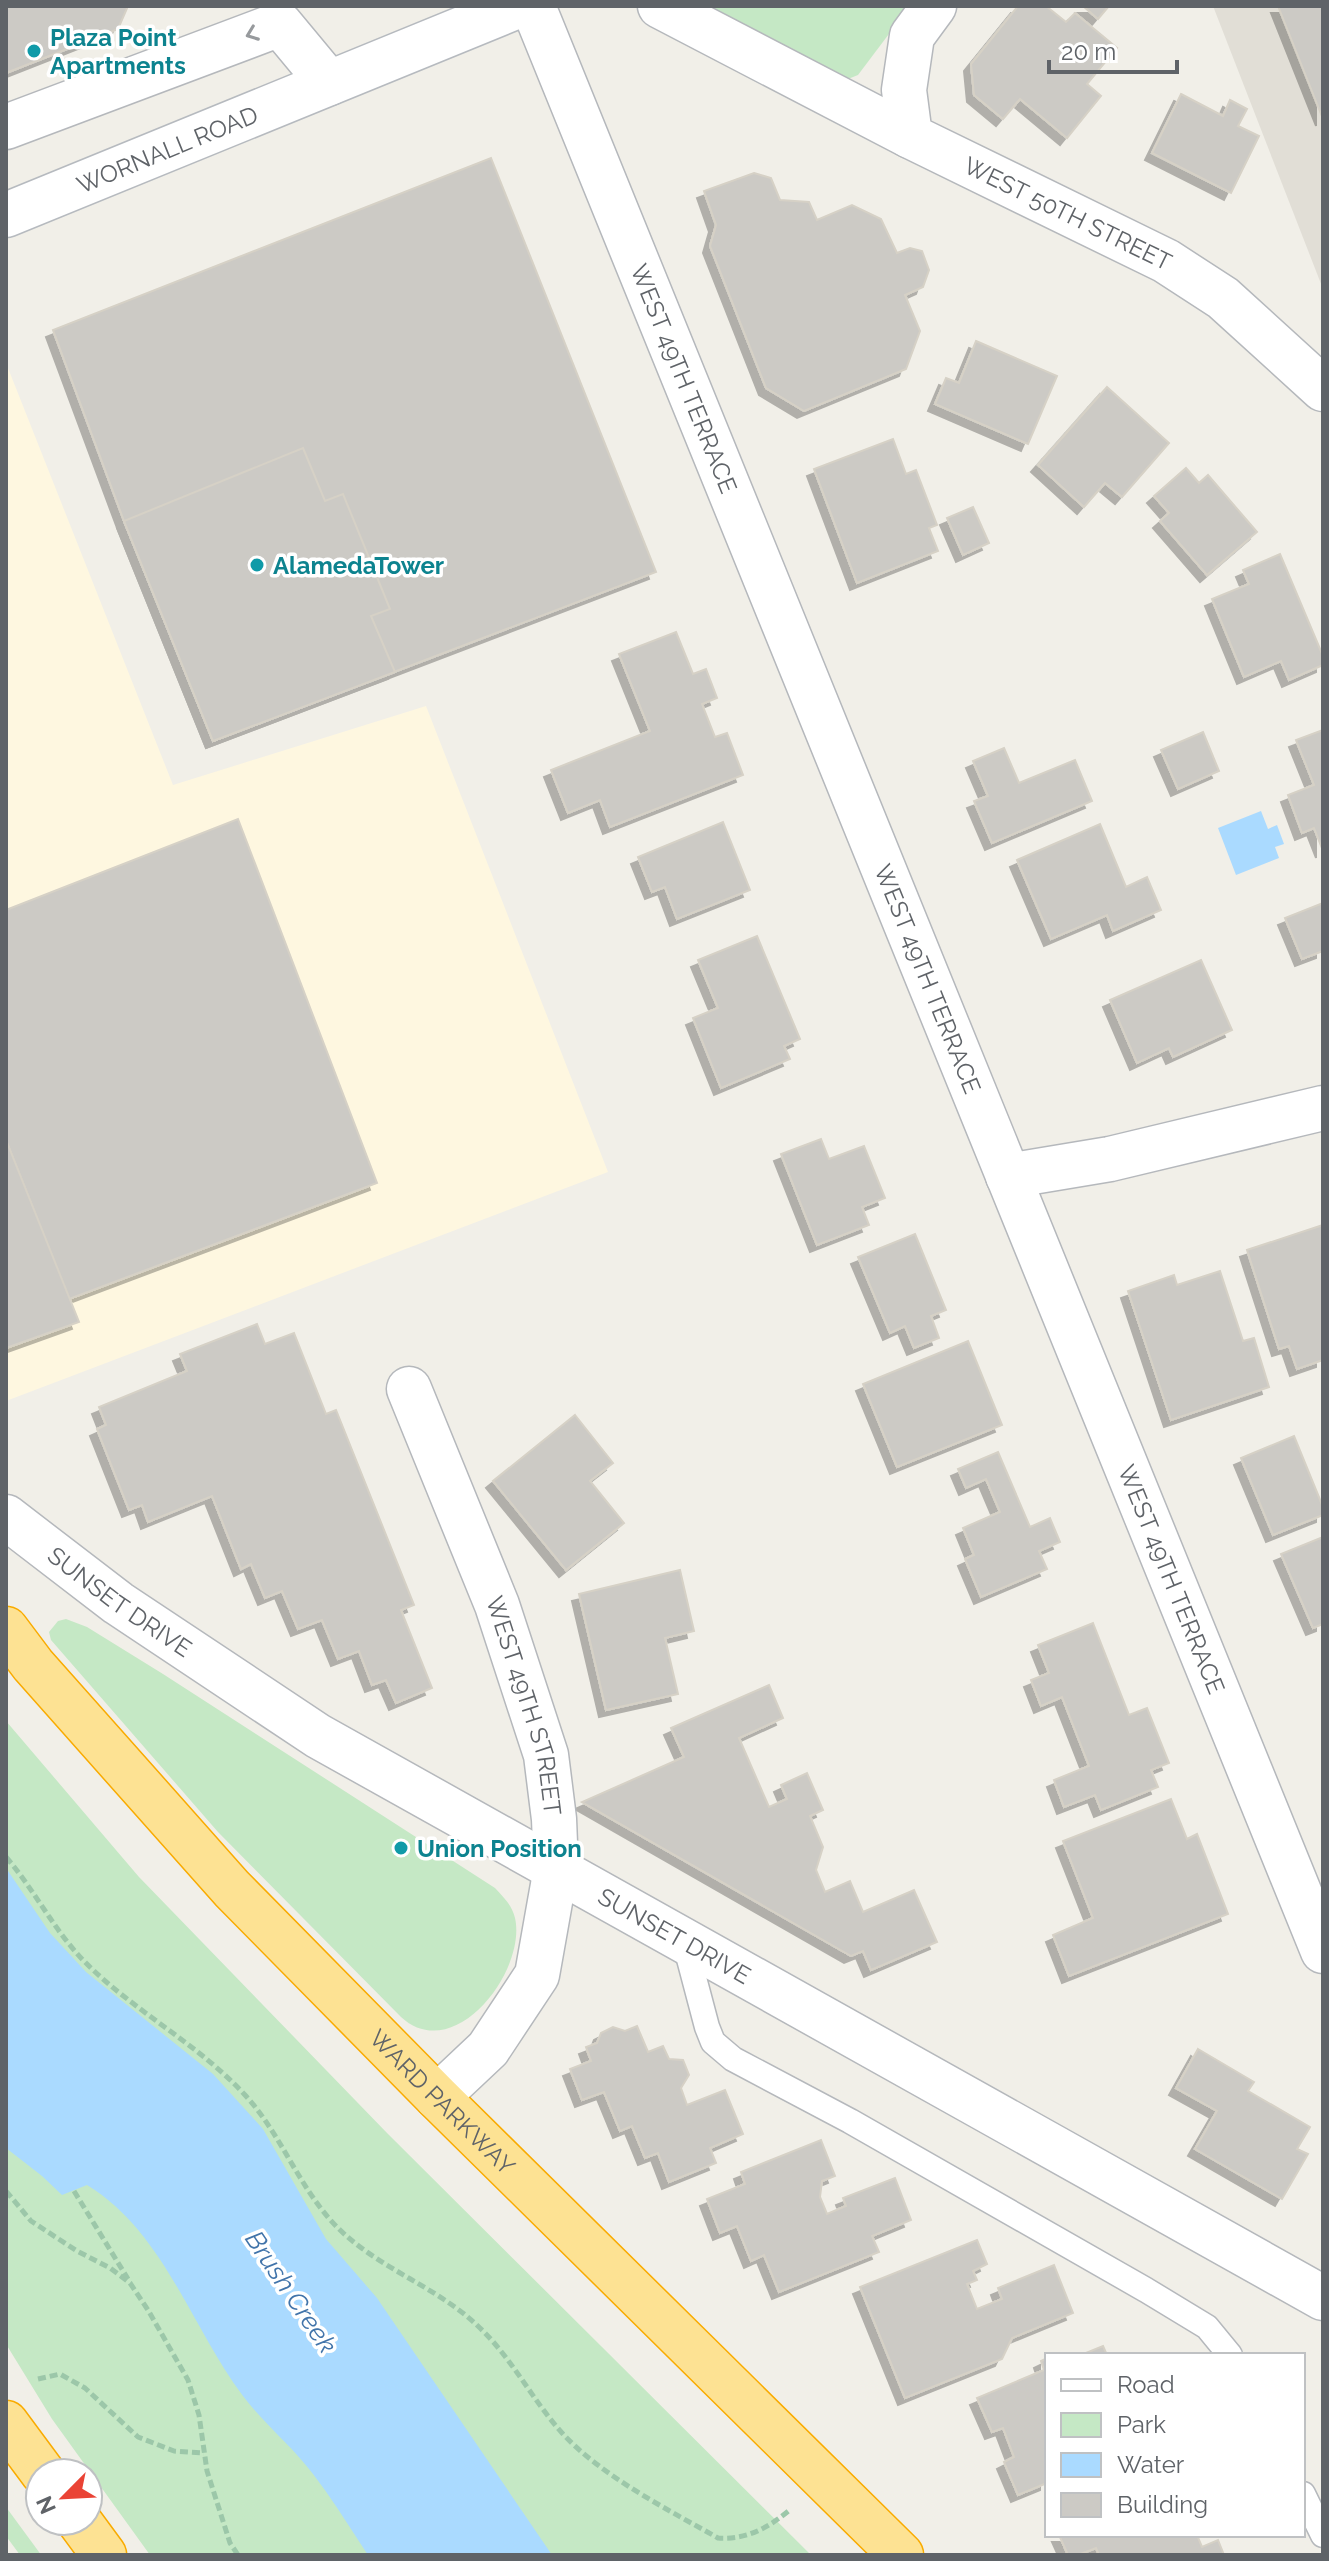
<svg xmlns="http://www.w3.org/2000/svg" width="1329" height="2561" viewBox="0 0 1329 2561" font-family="Raleway,sans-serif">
  <defs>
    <filter id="shadow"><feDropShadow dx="-7" dy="7" stdDeviation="0" flood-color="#0004"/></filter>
  </defs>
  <rect width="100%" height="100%" fill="#f1efe8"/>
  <!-- commercial -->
  <polygon fill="#fef7e0" points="6,363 173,785 426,706 608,1172 6,1401"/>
  <!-- education -->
  <polygon fill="#e1ded6" points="1213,6 1323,6 1323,289"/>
  <!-- green -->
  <g fill="#c5e8c5">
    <polygon points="687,6 910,6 858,75 838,83"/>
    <path d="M66,1619L87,1627L163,1674L495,1888C504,1898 512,1905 515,1918C527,1971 454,2066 401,2017L218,1832L51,1640L49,1632L58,1621Z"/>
    <polygon points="6,1721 139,1877 388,2134 811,2555 150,2555 52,2419 6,2344"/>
    <polygon points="6,2507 39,2552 41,2555 20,2555 6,2536"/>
  </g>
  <!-- water -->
  <g fill="#aadaff">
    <polygon points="1261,811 1268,829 1277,825 1284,844 1275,847 1279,858 1236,875 1218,828"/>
    <path d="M6,1868L50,1933L86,1972L213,2074L263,2129L326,2239L377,2298L552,2555H368C350,2528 333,2500 313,2474C292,2446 264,2424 243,2396C191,2327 164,2232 87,2185L62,2195L42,2176L6,2148Z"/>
  </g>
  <!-- building -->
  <g fill="#cccac5" stroke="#d6d1c6" stroke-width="2" filter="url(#shadow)">
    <polygon points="6,6 128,6 118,29 6,73"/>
    <polygon points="1018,6 1046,6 1066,22 1075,13 1117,48 1087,84 1101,96 1067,138 1020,99 1003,119 974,95 971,64"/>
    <polygon points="1083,6 1109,6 1098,19"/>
    <polygon points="1278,6 1323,6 1323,119"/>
    <polygon points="1181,94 1223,116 1230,100 1247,109 1238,126 1259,136 1231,193 1152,153"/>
    <polygon points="491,158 656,572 213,741 124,521 53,330"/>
    <polygon points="754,173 771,178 780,200 809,202 817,220 852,205 881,219 897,253 910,248 922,251 929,270 923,287 905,295 920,331 906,369 804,411 766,388 710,246 716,225 704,191"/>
    <polygon points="976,341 1057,376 1028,444 935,404 946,378 959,383"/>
    <polygon points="1107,387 1169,443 1122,497 1105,483 1084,507 1038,465"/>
    <polygon points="893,439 906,474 916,470 937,525 929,528 938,551 857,583 814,469"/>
    <polygon points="303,448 325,501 343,494 390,609 371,616 395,672 213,741 124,521"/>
    <polygon points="1186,468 1199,483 1208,475 1257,532 1207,575 1160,521 1169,513 1154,496"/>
    <polygon points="973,507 989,543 963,555 947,518"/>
    <polygon points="1280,554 1323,656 1323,665 1289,680 1281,661 1244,677 1212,599 1249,584 1243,570"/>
    <polygon points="676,632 693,674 706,669 717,698 702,704 715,737 727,733 743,775 610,827 600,800 568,813 551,770 650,731 619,654"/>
    <polygon points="1323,730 1323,851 1314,828 1302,833 1288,795 1314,785 1296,740"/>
    <polygon points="1203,732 1219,771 1178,789 1161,750"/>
    <polygon points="1004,748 1019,783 1075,760 1092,801 992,843 974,801 988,796 973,761"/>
    <polygon points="238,819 377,1183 69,1299 6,1140 6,910"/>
    <polygon points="723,822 750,890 677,919 665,887 652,892 638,857"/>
    <polygon points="1100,824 1126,887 1147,877 1161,910 1113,931 1107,915 1051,939 1017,860"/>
    <polygon points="1323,903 1323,951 1302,959 1285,918"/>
    <polygon points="757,936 800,1039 784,1046 790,1059 721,1088 693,1018 718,1008 698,960"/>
    <polygon points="1201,960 1232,1030 1173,1057 1169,1048 1137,1063 1110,1000"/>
    <polygon points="821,1139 829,1159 864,1146 885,1198 862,1207 869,1225 817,1245 781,1154"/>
    <polygon points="6,1140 79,1322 6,1348"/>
    <polygon points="1323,1225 1323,1360 1297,1369 1289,1346 1279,1349 1247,1250"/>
    <polygon points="915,1234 946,1310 931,1316 939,1338 914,1348 905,1326 890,1333 858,1257"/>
    <polygon points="1220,1271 1243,1341 1254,1338 1269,1387 1171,1420 1128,1291 1174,1275 1177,1285"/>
    <polygon points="257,1324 265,1344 294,1333 326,1414 336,1410 414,1605 401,1610 432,1688 396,1703 386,1680 372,1685 359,1651 338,1659 322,1620 298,1629 282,1591 265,1598 251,1564 241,1569 212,1496 148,1522 142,1505 129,1510 97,1429 106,1425 99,1407 187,1371 180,1354"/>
    <polygon points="968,1341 1002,1425 897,1467 863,1384"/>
    <polygon points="575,1415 613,1463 590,1481 624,1523 566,1570 493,1481"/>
    <polygon points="1294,1436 1323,1507 1323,1515 1273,1535 1241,1458"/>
    <polygon points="998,1452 1030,1527 1050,1518 1060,1542 1039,1551 1047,1569 981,1597 965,1559 974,1555 963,1528 1000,1512 986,1479 966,1488 958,1469"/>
    <polygon points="1323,1537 1323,1624 1313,1628 1281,1554"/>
    <polygon points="680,1570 694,1631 665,1638 678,1694 606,1710 579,1594"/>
    <polygon points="1093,1623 1129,1715 1147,1708 1169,1763 1151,1770 1158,1787 1101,1810 1095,1795 1064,1807 1054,1780 1089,1766 1062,1697 1041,1706 1031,1680 1049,1673 1038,1645"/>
    <polygon points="769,1685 783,1718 739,1738 769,1807 787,1799 781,1785 807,1773 823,1810 810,1816 823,1847 816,1870 825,1892 850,1881 863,1912 914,1890 937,1942 871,1970 863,1951 851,1956 582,1802 684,1757 671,1728"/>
    <polygon points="1171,1799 1187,1839 1197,1834 1228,1914 1069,1976 1053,1935 1093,1918 1063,1841"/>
    <polygon points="637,2026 648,2052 663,2046 669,2059 683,2060 689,2075 681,2088 687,2105 725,2090 743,2134 710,2148 716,2163 669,2182 658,2153 645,2158 632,2126 620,2131 604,2092 582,2100 570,2069 591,2061 586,2047 597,2043 601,2033 613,2027 625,2031"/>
    <polygon points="1198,2049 1254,2082 1248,2091 1310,2127 1297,2149 1308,2154 1282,2199 1195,2149 1217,2111 1176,2088"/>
    <polygon points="821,2140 835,2176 822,2181 820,2197 827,2214 846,2206 843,2198 895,2178 911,2220 872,2236 879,2252 779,2292 764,2255 751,2261 737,2226 720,2233 707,2199 745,2184 741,2172"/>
    <polygon points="977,2240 987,2264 973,2271 977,2280 967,2284 977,2309 1002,2299 998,2288 1054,2265 1073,2313 1012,2338 1002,2359 905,2398 860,2287"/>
    <polygon points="1103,2346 1107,2355 1081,2355"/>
    <polygon points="1047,2358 1047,2483 1018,2495 1004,2462 1014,2457 1003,2428 992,2432 977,2398 1044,2370 1041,2361"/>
    <polygon points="1059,2535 1197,2535 1202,2547 1218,2540 1224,2555 1099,2555 1096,2548 1078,2555 1068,2555"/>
  </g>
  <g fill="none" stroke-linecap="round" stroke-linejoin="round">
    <!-- lane casing -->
    <g stroke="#b5b8bc" stroke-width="27">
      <g id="lane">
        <polyline points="684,1940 707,2027 713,2042 733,2059 850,2121 1146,2290 1207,2327 1230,2355"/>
        <polyline points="1303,2494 1323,2535"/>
      </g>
    </g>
    <!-- street casing -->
    <g stroke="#b5b8bc" stroke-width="47">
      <g id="street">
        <path id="s1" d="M533,6L1323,1951"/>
        <polyline points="660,6 910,136"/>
        <path id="s2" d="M934,6L912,36L904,90L910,136L1166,261L1223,298L1323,389"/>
        <polyline points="6,127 280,24 329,83"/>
        <polyline points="1008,1176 1110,1159 1323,1108"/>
        <path id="s3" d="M409,1389L497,1605L546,1755L554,1819L556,1868L537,1975L488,2049L437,2097"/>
        <path id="s4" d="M6,1517L118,1603L318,1736L1323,2298"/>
      </g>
    </g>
    <!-- secondary casing -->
    <g stroke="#b6babf" stroke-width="47">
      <g id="secondary">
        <path id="s5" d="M6,215L518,6"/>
      </g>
    </g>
    <!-- highway casing -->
    <g stroke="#f9ab00" stroke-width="47">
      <g id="highway">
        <path id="s6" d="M6,1629L33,1665L232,1889L437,2097L901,2555"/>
        <polyline points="6,2423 43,2473"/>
        <polyline points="79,2521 104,2555"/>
      </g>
    </g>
    <!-- path -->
    <g stroke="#9cc7a9" stroke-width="5" stroke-dasharray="8 4" stroke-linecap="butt">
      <path d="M6,1857C37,1893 56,1935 91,1968C139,2014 199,2045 245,2095C282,2135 299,2189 338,2228C380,2270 439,2287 481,2329C513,2360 533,2401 563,2434C603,2477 667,2509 718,2538C748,2540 769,2527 791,2509"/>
      <polyline points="6,2191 31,2221 77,2251 110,2268 130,2283 148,2310 188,2380 199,2415 207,2471 230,2543 238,2555"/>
      <polyline points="74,2191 128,2279"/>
      <polyline points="38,2379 60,2374 85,2388 138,2437 174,2451 204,2453"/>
    </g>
    <!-- lane -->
    <use href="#lane" stroke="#fff" stroke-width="24"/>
    <!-- street -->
    <use href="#street" stroke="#fff" stroke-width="44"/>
    <!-- secondary -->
    <use href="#secondary" stroke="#fff" stroke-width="44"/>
    <!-- highway -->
    <use href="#highway" stroke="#fde293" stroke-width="44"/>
  </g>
  <!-- one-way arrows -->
  <defs><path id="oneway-chevron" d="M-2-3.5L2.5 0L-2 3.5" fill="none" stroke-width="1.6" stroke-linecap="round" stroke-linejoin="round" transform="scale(2)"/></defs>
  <use stroke="#979a9d" href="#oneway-chevron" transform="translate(252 34) rotate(159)"/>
  <!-- markers -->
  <g fill="#0f9aa8" stroke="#fff" stroke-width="3">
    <circle cx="34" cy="51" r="8"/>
    <circle cx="257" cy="565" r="8"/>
    <circle cx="401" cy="1848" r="8"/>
  </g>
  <g text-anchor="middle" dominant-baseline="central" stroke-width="7" stroke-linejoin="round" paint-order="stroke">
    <!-- culture labels -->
    <g font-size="24" font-weight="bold" fill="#0d838f" stroke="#fff" text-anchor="start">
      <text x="50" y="37">Plaza Point<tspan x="50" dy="28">Apartments</tspan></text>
      <text x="273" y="565">AlamedaTower</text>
      <text x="417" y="1848">Union Position</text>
    </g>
    <!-- street labels -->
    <g font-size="24" fill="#5f6368" stroke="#fff">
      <text stroke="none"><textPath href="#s5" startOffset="174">WORNALL ROAD</textPath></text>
      <text stroke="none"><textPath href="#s2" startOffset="314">WEST 50TH STREET</textPath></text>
      <text stroke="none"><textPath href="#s1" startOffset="402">WEST 49TH TERRACE</textPath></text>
      <text stroke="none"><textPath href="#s1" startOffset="1050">WEST 49TH TERRACE</textPath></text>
      <text stroke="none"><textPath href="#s1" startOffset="1698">WEST 49TH TERRACE</textPath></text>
      <text stroke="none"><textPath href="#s4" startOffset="142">SUNSET DRIVE</textPath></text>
      <text stroke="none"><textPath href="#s3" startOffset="338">WEST 49TH STREET</textPath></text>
      <text stroke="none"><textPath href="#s4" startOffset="790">SUNSET DRIVE</textPath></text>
      <text stroke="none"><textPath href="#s6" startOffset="644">WARD PARKWAY</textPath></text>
    </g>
    <!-- water labels -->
    <g font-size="26" font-style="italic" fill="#4174aa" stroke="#fff">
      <text transform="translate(291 2292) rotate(56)">Brush Creek</text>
    </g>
  </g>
  <!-- border -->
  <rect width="1329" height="2561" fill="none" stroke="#5f6368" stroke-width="16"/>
  <!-- legend -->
  <rect x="1045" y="2353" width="260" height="184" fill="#ffffff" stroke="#bfc1c3" stroke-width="2"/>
  <rect x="1061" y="2379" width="40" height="12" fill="#ffffff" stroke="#bfc1c3" stroke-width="2"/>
  <text x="1117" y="2393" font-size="24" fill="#5f6368">Road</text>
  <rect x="1061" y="2413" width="40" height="24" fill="#c5e8c5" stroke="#bfc1c3" stroke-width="2"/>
  <text x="1117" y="2433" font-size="24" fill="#5f6368">Park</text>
  <rect x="1061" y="2453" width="40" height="24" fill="#aadaff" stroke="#bfc1c3" stroke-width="2"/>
  <text x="1117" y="2473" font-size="24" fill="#5f6368">Water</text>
  <rect x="1061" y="2493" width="40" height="24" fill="#cccac5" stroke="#bfc1c3" stroke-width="2"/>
  <text x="1117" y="2513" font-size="24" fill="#5f6368">Building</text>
  <!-- north arrow -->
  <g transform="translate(64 2497) rotate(246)"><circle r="38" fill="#ffffff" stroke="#bfc1c3" stroke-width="2"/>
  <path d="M0-6L14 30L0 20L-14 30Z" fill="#ea4335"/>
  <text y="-12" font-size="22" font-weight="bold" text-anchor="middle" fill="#5f6368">N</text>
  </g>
  <!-- scale -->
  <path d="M1049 60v12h128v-12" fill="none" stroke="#5f6368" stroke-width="4"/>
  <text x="1061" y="60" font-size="24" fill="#5f6368" stroke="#ffffff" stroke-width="6" paint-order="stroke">20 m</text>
</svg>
